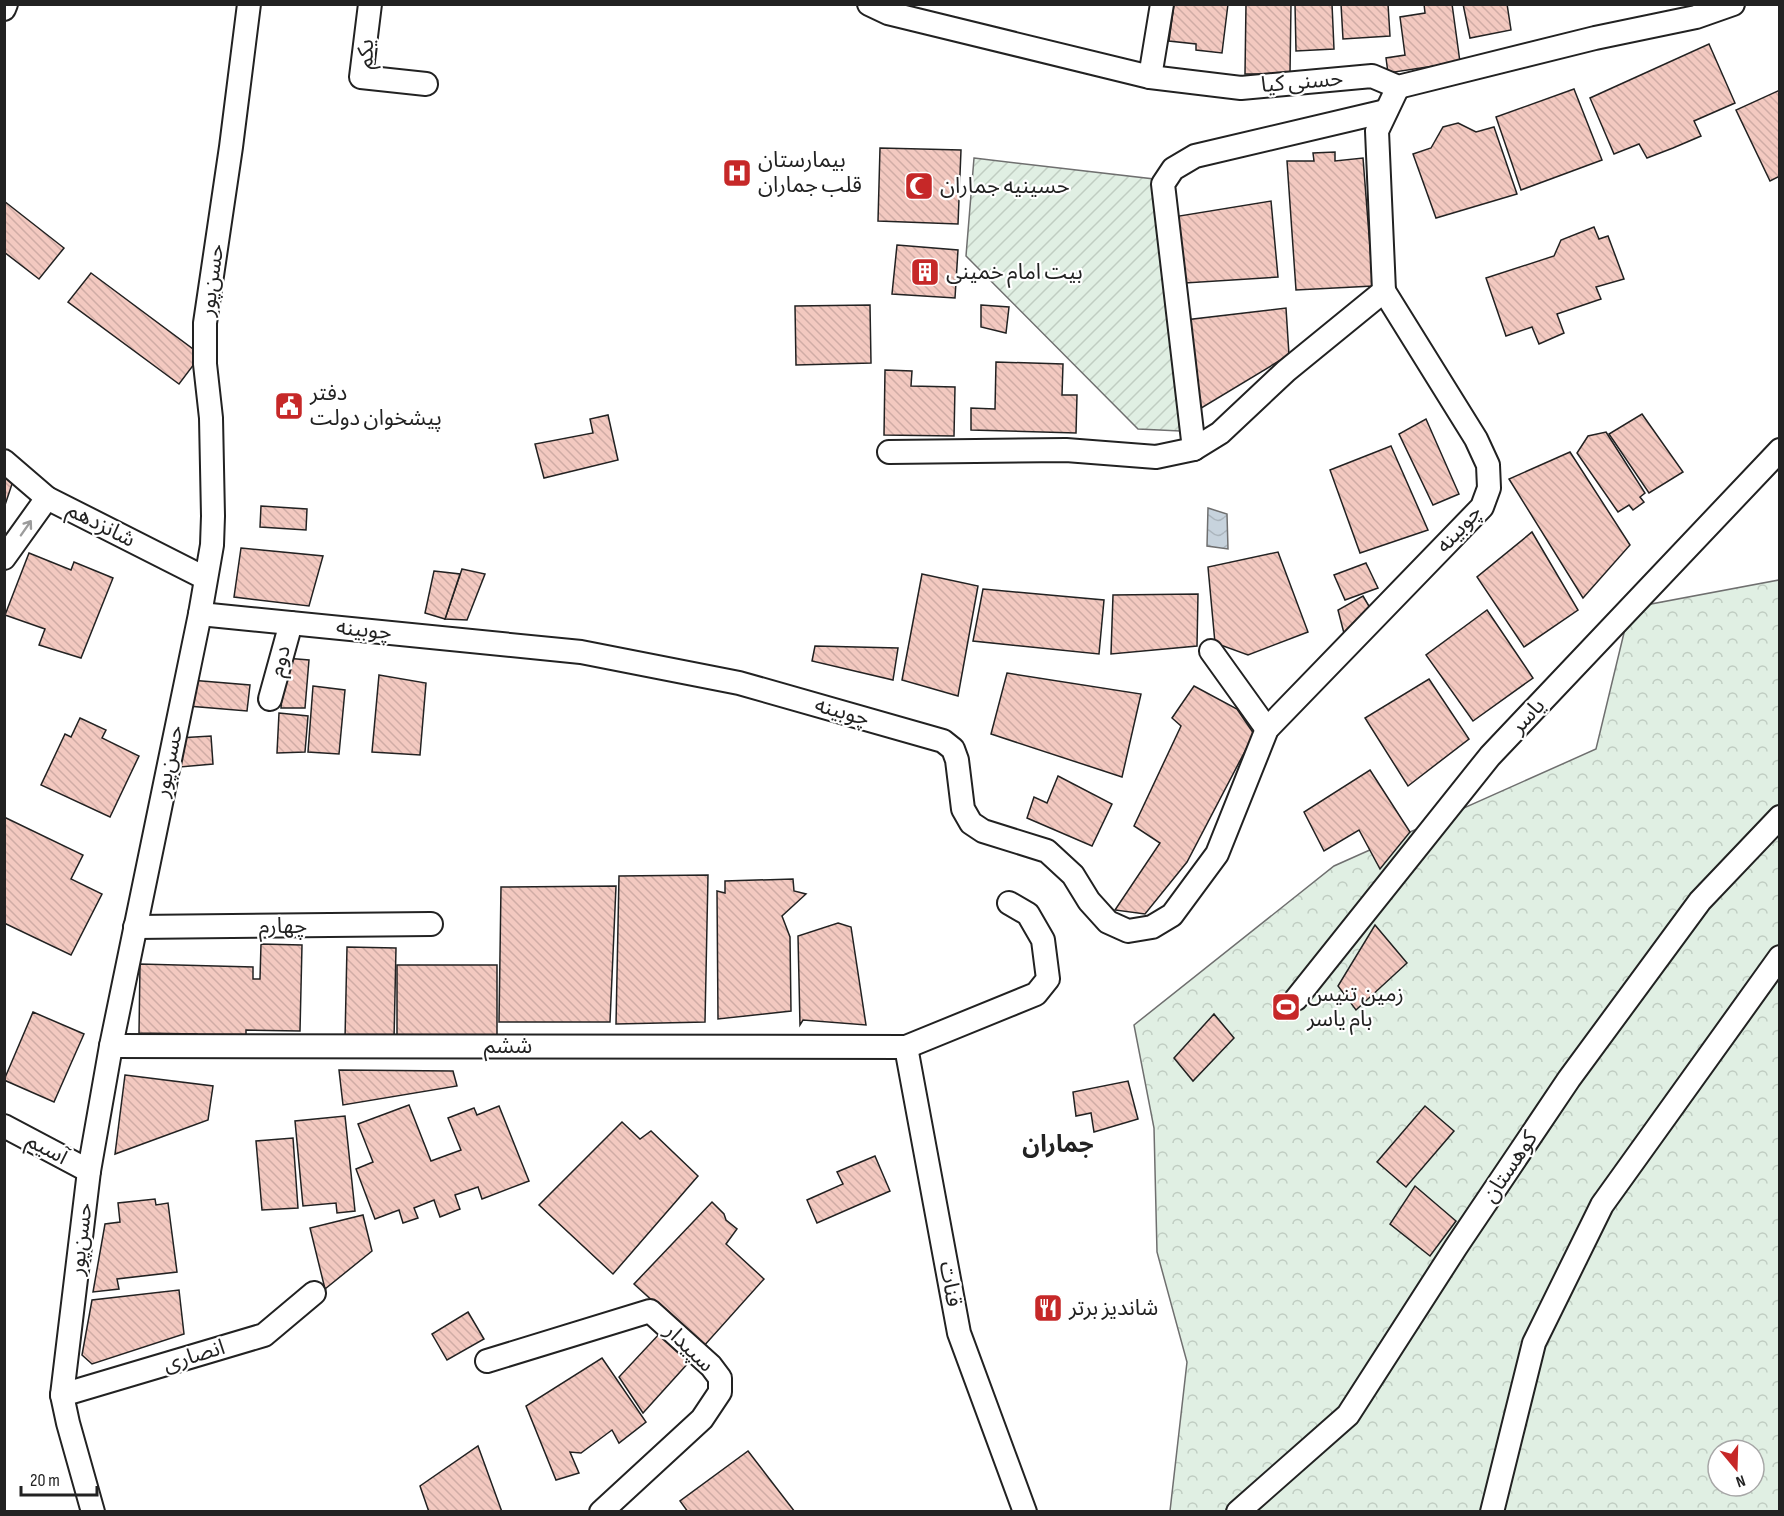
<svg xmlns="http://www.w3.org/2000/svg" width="1784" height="1516" viewBox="0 0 1784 1516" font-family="'Sofia Sans Condensed','Noto Sans Arabic',sans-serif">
  <defs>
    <pattern id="forest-crowns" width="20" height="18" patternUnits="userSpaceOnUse" patternTransform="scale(1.5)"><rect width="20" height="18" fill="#e0efe3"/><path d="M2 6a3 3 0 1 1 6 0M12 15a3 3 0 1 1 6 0" fill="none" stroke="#c0cdc2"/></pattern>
    <pattern id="garden-furrows" width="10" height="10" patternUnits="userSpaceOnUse" patternTransform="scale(1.5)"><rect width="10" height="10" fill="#e0efe3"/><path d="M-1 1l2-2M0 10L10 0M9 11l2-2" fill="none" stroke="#c0cdc2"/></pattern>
    <pattern id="water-waves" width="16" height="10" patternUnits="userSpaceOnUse" patternTransform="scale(1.5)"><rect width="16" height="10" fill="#c7d3dd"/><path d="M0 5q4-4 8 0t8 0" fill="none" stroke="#abb5bd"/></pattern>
    <pattern id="building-back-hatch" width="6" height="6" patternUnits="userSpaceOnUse" patternTransform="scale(1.5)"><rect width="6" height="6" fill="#f3c9c0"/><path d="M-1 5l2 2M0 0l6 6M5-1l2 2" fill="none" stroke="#d0aca5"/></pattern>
  </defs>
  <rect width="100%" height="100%" fill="#fff"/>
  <!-- forest -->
  <path fill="url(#forest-crowns)" stroke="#6f6f6f" stroke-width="1.5" fill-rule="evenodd" d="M1779,580V1511H1170L1187,1362L1157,1252L1154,1128L1134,1025L1334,866L1596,749L1630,608ZM1718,1450H1754V1486H1718Z"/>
  <!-- garden -->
  <polygon fill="url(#garden-furrows)" stroke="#6f6f6f" stroke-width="1.5" points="974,158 1154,179 1180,431 1138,429 966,256"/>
  <!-- water -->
  <polygon fill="url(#water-waves)" stroke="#6f6f6f" stroke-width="1.5" points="1208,508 1227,514 1228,549 1207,546"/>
  <!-- building -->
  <g fill="url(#building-back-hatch)" stroke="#222" stroke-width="1.5">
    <polygon points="1174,4 1228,4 1222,53 1196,50 1196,44 1169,41"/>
    <polygon points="1246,4 1291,4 1290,74 1245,74"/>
    <polygon points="1295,4 1332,4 1334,49 1296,51"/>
    <polygon points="1341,4 1388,4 1390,36 1343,39"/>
    <polygon points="1424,4 1452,4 1460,62 1388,73 1386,58 1405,55 1400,17 1425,13"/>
    <polygon points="1463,4 1507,4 1511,30 1470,38"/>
    <polygon points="1709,44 1735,103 1694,121 1701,136 1673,148 1647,158 1639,144 1614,154 1590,98"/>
    <polygon points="1574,89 1602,160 1521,190 1496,117"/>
    <polygon points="1780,90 1780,176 1770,181 1736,110"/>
    <polygon points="1458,123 1476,132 1494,127 1517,194 1436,218 1413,154 1431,148 1443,127"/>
    <polygon points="880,148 961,150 958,224 878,221"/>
    <polygon points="1335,152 1335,161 1363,158 1373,286 1296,290 1287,161 1314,161 1313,153"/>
    <polygon points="4,201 64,248 39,279 4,252"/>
    <polygon points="1271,201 1278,277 1185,283 1173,217"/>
    <polygon points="1594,227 1599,239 1608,236 1624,279 1596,287 1601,299 1557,314 1564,333 1539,344 1532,327 1506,336 1486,278 1554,256 1561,240"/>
    <polygon points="897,245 958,250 955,298 892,294"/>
    <polygon points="91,273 201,355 179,384 68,302"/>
    <polygon points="870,305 871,363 796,365 795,306"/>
    <polygon points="981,305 1009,307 1006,333 981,327"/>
    <polygon points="1286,308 1289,355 1198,410 1185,320"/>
    <polygon points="996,362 1063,364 1062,395 1077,395 1076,433 971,430 971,408 995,409"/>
    <polygon points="885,370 912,371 911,386 955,387 954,436 884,435"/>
    <polygon points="1642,414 1683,472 1649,493 1609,434"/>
    <polygon points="608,415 618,460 544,478 535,444 593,433 590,419"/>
    <polygon points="1426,419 1459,494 1433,505 1399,434"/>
    <polygon points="1606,432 1645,493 1640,497 1644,502 1633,510 1629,505 1618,512 1577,453 1588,436"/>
    <polygon points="1391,446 1428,530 1360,553 1330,470"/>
    <polygon points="1570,452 1630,545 1583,598 1509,479"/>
    <polygon points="4,474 13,481 4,508"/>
    <polygon points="261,506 307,509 306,530 260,527"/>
    <polygon points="1532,532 1578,610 1524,647 1477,577"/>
    <polygon points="241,548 323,556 309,606 234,597"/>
    <polygon points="1278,552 1308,632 1248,655 1215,643 1208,567"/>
    <polygon points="29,553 71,570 74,562 113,578 81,658 39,645 45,629 5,615"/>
    <polygon points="1366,563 1378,588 1345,600 1334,575"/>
    <polygon points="462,569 485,574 467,620 445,619"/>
    <polygon points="434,571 460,574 445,619 425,613"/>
    <polygon points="922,574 978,586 958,696 902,680"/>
    <polygon points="983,589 1104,600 1099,654 973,641"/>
    <polygon points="1198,594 1197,646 1111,654 1113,595"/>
    <polygon points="1363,596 1373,613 1346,641 1338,610"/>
    <polygon points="1487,610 1533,678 1473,721 1426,655"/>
    <polygon points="815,646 898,648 893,680 812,661"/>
    <polygon points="285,658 309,660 305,708 281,708"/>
    <polygon points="1007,673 1141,694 1122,777 991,734"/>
    <polygon points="379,675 426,683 420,755 372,752"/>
    <polygon points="1429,679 1469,739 1408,786 1365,718"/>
    <polygon points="190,680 250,685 247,711 188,706"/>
    <polygon points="313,686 345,690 339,754 308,752"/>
    <polygon points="1194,686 1237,709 1254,734 1187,862 1145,914 1115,910 1160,843 1134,826 1181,726 1172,718"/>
    <polygon points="279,713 308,716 305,752 277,753"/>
    <polygon points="80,718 106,730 102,738 139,756 110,817 41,785 65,734 71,737"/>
    <polygon points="211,736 213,764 180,767 178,738"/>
    <polygon points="1370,770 1410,832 1380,869 1359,830 1324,851 1304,812"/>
    <polygon points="1058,776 1112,804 1092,846 1027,818 1034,797 1047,803"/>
    <polygon points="4,817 83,855 71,879 102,894 71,955 4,923"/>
    <polygon points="708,875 705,1022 616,1024 619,876"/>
    <polygon points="793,879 794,891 806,894 782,916 790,937 791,1011 718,1019 717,891 725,893 725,881"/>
    <polygon points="616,886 610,1022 499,1022 501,887"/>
    <polygon points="838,923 851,927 866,1025 803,1020 800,1025 798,936"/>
    <polygon points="1375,925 1407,963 1356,1010 1338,986"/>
    <polygon points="261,944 302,945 300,1031 246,1030 246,1040 197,1040 197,1034 139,1033 140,964 253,967 253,979 260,979"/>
    <polygon points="347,947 396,948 394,1040 345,1039"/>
    <polygon points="397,965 497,965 497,1040 397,1039"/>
    <polygon points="33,1012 84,1034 54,1102 4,1080"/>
    <polygon points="1214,1014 1234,1038 1193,1081 1174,1058"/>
    <polygon points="339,1070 453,1071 457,1086 343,1105"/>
    <polygon points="125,1075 213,1086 208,1120 115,1154"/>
    <polygon points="1128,1081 1138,1119 1094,1132 1091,1113 1076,1116 1073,1092"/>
    <polygon points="409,1105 431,1161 461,1150 448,1118 474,1108 477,1115 499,1106 529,1181 482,1199 478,1187 455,1195 460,1209 440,1217 434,1200 414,1208 418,1218 403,1223 399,1210 375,1219 356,1169 373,1162 358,1124"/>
    <polygon points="1425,1106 1454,1131 1406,1187 1377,1162"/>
    <polygon points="345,1116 355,1211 337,1213 336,1203 303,1206 295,1121"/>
    <polygon points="622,1122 640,1139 651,1131 698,1176 613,1274 539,1205"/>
    <polygon points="293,1138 298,1208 262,1210 256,1141"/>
    <polygon points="875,1156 890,1191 817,1223 807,1200 843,1184 837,1172"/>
    <polygon points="1415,1186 1456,1221 1430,1256 1390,1224"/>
    <polygon points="155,1199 156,1205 168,1203 177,1272 117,1279 119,1289 93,1292 105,1224 120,1222 118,1203"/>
    <polygon points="712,1202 724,1214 726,1220 737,1229 726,1244 764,1279 703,1347 634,1284"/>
    <polygon points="363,1215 372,1251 325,1289 310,1228"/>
    <polygon points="179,1290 184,1334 92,1364 82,1355 92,1300"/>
    <polygon points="468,1312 484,1339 447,1360 432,1334"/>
    <polygon points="661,1332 690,1361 643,1413 619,1377"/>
    <polygon points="602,1358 646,1422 619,1443 612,1430 581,1453 570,1452 579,1473 556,1480 526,1406"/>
    <polygon points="478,1446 502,1512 429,1512 420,1486"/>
    <polygon points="748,1451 795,1512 688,1512 680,1501"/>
  </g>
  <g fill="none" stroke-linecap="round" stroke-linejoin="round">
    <!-- minor casing -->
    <g stroke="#222" stroke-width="26">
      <g id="minor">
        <polyline points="370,4 361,77 426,84"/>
        <polyline points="869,4 888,13 1150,77 1241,88 1372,76 1398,87 1595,38 1696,17 1733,4"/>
        <polyline points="4,9 6,4"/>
        <polyline points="1150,77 1162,4"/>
        <polyline points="1194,449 1163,184 1173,169 1195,156 1386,111"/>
        <polyline points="889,452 1066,450 1156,457 1194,449 1220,433 1286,371 1384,291 1377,131 1398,87"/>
        <polyline points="4,461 47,498 205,578"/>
        <polyline points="4,558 47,498"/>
        <polyline points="200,614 581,652 739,683 943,741 953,749 957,760 963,809 971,823 983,831 1047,851 1073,875 1089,901 1108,922 1128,931 1152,927 1172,915 1217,854 1267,729 1482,507 1489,488 1488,465 1476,439 1384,291"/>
        <polyline points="1211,651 1267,729"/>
        <polyline points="270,699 291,623"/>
        <polyline points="135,927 431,924"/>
        <polyline points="1296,999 1490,756 1780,450"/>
        <polyline points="111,1046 906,1047 1036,994 1048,979 1043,940 1028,914 1009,903"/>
        <polyline points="906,1047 959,1333 1025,1512"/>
        <polyline points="4,1126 89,1171"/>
        <polyline points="487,1361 650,1311 711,1366 720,1378 720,1392 702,1419 601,1512"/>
        <polyline points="62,1395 264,1335 314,1293"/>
        <polyline points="93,1512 68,1423 62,1395 89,1171 111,1046 200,614 212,545 213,516 211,418 205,364 205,323 231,147 249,4"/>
        <polyline points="1238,1512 1348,1415 1456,1247 1569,1079 1700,901 1780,817"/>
        <polyline points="1492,1512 1534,1343 1602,1205 1780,957"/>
      </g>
    </g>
    <!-- minor -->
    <use href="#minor" stroke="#fff" stroke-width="22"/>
  </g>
  <!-- one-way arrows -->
  <defs><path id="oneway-shaft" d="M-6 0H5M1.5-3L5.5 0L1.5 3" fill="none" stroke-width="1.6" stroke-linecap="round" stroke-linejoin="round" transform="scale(1.5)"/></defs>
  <use stroke="#9c9c9c" href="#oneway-shaft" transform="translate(26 528) rotate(-55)"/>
  <!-- icons -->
  <defs>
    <g id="hospital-square" transform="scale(1.5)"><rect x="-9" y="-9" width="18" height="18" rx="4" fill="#c62828" stroke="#fff"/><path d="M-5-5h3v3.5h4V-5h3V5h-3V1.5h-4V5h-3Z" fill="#fff"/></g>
    <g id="mosque-square" transform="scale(1.5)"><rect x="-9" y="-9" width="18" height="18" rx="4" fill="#c62828" stroke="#fff"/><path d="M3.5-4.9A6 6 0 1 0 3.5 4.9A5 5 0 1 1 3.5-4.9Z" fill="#fff"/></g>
    <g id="building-square" transform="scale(1.5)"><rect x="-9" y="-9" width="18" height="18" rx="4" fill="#c62828" stroke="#fff"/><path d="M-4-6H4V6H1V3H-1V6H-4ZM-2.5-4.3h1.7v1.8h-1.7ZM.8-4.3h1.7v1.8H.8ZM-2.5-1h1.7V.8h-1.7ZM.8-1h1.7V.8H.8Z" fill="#fff"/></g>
    <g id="civic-square" transform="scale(1.5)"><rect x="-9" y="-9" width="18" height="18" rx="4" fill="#c62828" stroke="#fff"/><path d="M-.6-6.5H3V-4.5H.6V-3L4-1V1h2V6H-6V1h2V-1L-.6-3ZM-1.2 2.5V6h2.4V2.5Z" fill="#fff"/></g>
    <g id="stadium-square" transform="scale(1.5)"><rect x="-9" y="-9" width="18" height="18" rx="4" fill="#c62828" stroke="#fff"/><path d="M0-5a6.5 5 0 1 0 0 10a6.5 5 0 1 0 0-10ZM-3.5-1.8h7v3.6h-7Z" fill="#fff"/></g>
    <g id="restaurant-square" transform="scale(1.5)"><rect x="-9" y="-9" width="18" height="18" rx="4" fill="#c62828" stroke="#fff"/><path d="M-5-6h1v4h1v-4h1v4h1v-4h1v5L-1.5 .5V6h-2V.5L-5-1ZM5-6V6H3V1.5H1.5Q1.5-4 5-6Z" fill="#fff"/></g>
  </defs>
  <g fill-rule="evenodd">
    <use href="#hospital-square" x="737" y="173"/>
    <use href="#mosque-square" x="919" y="186"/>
    <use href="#building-square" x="925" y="272"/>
    <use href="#civic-square" x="289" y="406"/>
    <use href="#stadium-square" x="1286" y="1007"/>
    <use href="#restaurant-square" x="1048" y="1308"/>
  </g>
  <g text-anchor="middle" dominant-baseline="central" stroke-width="4.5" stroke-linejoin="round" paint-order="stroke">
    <!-- street labels -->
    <g font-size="22" fill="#222" stroke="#fff">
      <text transform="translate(366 54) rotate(-88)">یکم</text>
      <text transform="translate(1302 82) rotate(-5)">حسنی کیا</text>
      <text transform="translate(212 280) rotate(-82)">حسن‌پور</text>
      <text transform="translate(101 525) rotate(27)">شانزدهم</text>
      <text transform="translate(1459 529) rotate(-48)">چوبینه</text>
      <text transform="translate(364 630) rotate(6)">چوبینه</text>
      <text transform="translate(280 661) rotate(-75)">دوم</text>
      <text transform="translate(842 712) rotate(16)">چوبینه</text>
      <text transform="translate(1528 716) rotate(-47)">یاسر</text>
      <text transform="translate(169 761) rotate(-78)">حسن‌پور</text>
      <text x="283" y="926">چهارم</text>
      <text x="508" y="1046">ششم</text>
      <text transform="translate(47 1149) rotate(28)">آسیم</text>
      <text transform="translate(1510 1167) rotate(-56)">کوهستان</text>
      <text transform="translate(81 1239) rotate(-83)">حسن‌پور</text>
      <text transform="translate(950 1284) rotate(80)">قنات</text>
      <text transform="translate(689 1348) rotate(44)">سپیدار</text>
      <text transform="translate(194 1356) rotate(-17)">انصاری</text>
    </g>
    <!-- poi labels -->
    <g font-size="22" fill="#222" stroke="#fff" text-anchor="start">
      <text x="758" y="160">بیمارستان<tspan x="758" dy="25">قلب جماران</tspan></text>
      <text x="940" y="186">حسینیه جماران</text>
      <text x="946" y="272">بیت امام خمینی</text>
      <text x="310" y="393">دفتر<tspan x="310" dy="25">پیشخوان دولت</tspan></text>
      <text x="1307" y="994">زمین تنیس<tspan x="1307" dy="25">بام یاسر</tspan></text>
      <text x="1069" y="1308">شاندیز برتر</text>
    </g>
    <!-- neighbourhood labels -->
    <g font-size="24" font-weight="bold" fill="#222" stroke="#fff">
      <text x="1058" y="1144">جماران</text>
    </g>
  </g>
  <!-- border -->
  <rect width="1784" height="1516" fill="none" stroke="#222222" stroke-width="12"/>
  <!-- north arrow -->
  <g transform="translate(1736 1468) rotate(161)"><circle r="28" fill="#ffffff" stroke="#a7a7a7" stroke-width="1.5"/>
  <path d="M0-4.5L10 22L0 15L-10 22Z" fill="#c62828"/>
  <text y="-9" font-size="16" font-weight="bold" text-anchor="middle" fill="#222222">N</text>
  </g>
  <!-- scale -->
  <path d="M21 1486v9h76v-9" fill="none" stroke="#222222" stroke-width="3"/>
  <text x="30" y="1486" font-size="18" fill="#222222" stroke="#ffffff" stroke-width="4.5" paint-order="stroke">20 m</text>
</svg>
